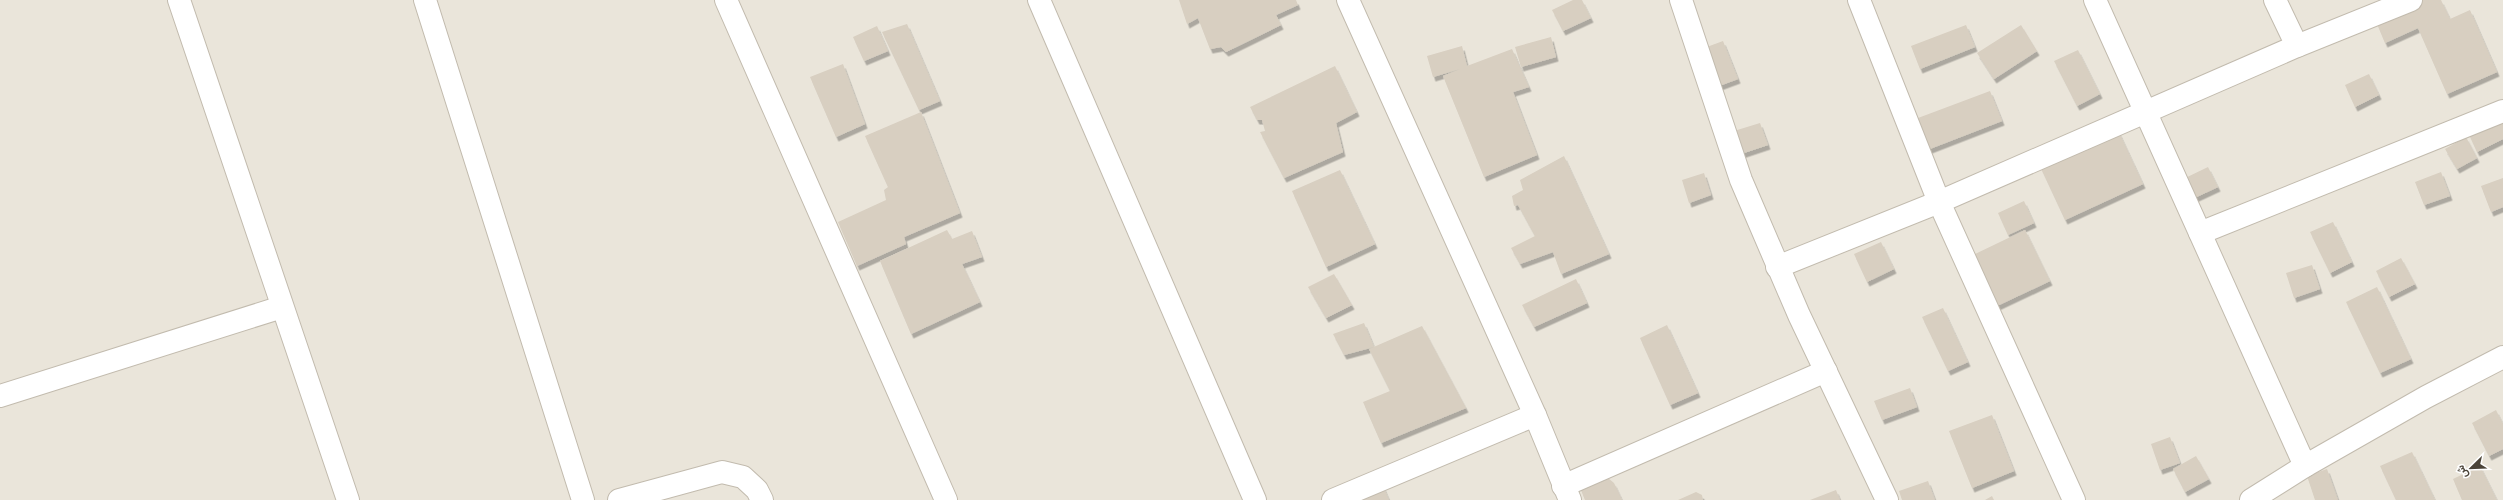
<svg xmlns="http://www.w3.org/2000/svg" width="2503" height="500" viewBox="0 0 2503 500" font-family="'Fira Sans',Vazirmatn,sans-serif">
  <defs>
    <filter id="shadow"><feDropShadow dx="2.5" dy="4.5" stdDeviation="0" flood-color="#0004"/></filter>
  </defs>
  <rect width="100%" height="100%" fill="#f6f3ec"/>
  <!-- residential -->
  <rect fill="#eae5da" x="0" y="0" width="2503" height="500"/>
  <!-- building -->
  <g fill="#d8cfc1" filter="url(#shadow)">
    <polygon points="1179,0 1296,0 1298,5 1276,15 1281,25 1226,52 1221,47 1210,49 1198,18 1187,24"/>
    <polygon points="1573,0 1582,0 1591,18 1563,31 1552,10"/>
    <polygon points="2418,0 2441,0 2450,19 2470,10 2497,72 2447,94 2418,28 2385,43 2375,19"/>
    <polygon points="907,24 940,101 919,110 882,32"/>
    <polygon points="1966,25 1975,47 1920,69 1911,46"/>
    <polygon points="2021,25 2037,51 1994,79 1977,53"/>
    <polygon points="877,26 888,51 864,61 853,37"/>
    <polygon points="1551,37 1556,57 1521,67 1515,47"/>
    <polygon points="1723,41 1738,79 1711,89 1696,51"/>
    <polygon points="1462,46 1467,66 1512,49 1529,87 1513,92 1537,155 1484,177 1443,76 1460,69 1433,77 1427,56"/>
    <polygon points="2078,50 2100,94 2077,106 2054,61"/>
    <polygon points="843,64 865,124 836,137 810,77"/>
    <polygon points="1335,66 1357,112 1336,123 1343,152 1284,178 1260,132 1265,131 1262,120 1257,120 1250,107"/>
    <polygon points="2369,74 2379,95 2355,107 2345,85"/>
    <polygon points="1990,91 2002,121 1922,152 1910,121"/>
    <polygon points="921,112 960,213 904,237 906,244 857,266 838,222 886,200 884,190 888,187 865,136"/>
    <polygon points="2498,115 2503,126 2503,139 2477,152 2467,130"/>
    <polygon points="1760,123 1768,145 1741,154 1734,131"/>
    <polygon points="2116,126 2143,184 2065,220 2038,162"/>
    <polygon points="2466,137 2477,158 2457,169 2445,149"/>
    <polygon points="1564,156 1609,254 1561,274 1553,252 1520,264 1511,248 1535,236 1518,205 1514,206 1512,196 1523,190 1520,180"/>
    <polygon points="2208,167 2218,187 2188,201 2179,181"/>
    <polygon points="1340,170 1375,244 1326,267 1292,191"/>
    <polygon points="2441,172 2450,196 2424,205 2415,182"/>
    <polygon points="1704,173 1711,195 1689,203 1682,180"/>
    <polygon points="2503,178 2503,207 2491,212 2481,186"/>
    <polygon points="2024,201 2034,223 2008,235 1998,213"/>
    <polygon points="2333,222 2352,262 2330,273 2310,232"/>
    <polygon points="947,230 952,239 972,231 982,257 962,264 980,302 911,334 880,261"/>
    <polygon points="2025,230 2050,281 1997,306 1973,255"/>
    <polygon points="1881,242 1894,269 1867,282 1854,254"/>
    <polygon points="2401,258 2415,284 2389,297 2376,271"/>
    <polygon points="2312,265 2320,289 2294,298 2286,273"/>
    <polygon points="1334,274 1352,305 1326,318 1308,287"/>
    <polygon points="1576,279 1587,303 1534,327 1522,305"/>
    <polygon points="2377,287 2411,359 2380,373 2346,302"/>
    <polygon points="1943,308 1968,362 1948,371 1922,317"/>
    <polygon points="1364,323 1374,347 1344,355 1333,334"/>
    <polygon points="1667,325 1698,393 1670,405 1640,338"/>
    <polygon points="1422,326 1466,408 1381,443 1363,402 1390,391 1369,349"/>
    <polygon points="1910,388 1917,407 1882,420 1874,401"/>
    <polygon points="2496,410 2503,424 2503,449 2489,456 2472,423"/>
    <polygon points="1992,415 2014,471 1972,488 1949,431"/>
    <polygon points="2170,437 2180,463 2160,470 2151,444"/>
    <polygon points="2412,452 2435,500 2396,500 2380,466"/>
    <polygon points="2196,456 2209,479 2185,492 2173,469"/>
    <polygon points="2480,466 2497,500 2462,500 2453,479"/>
    <polygon points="2327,469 2338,500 2315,500 2307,476"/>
    <polygon points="1602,473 1614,483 1622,500 1585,500 1579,485"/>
    <polygon points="1928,481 1935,500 1902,500 1899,491"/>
    <polygon points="1383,486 1389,500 1341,500"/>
    <polygon points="1836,490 1840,500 1810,500"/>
    <polygon points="1696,492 1702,495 1703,500 1678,500"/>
    <polygon points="1992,496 1994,500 1985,500"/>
  </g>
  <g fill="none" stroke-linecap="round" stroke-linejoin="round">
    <!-- minor casing -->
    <g stroke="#c2bbae" stroke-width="24">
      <g id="minor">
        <polyline points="179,0 348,500"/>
        <polyline points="425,0 583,500"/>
        <polyline points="726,0 946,500"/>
        <polyline points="1039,0 1255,500"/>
        <polyline points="1348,0 1535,415 1570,500"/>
        <polyline points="1681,0 1741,180 1799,315 1887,500"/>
        <polyline points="1859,0 1939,202 2074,500"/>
        <polyline points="2095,0 2305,466"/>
        <polyline points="2275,0 2297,46"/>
        <polyline points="2200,233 2503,111"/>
        <polyline points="1777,267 1939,202 2297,46 2411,0"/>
        <polyline points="0,396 282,307"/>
        <polyline points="1563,486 1826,371"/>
        <polyline points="619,500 722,472 743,477 757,490 762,500"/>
        <polyline points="1333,500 1535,415"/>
        <polyline points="2251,500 2305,466 2426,397 2503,357"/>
      </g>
    </g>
    <!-- minor -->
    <use href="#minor" stroke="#fff" stroke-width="22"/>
  </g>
  <!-- north arrow -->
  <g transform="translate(2471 468) rotate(247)" stroke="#ffffff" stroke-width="3" paint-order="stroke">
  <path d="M0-3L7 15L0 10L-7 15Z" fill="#4b4439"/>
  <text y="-6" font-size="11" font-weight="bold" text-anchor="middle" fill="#4b4439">ش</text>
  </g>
</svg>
